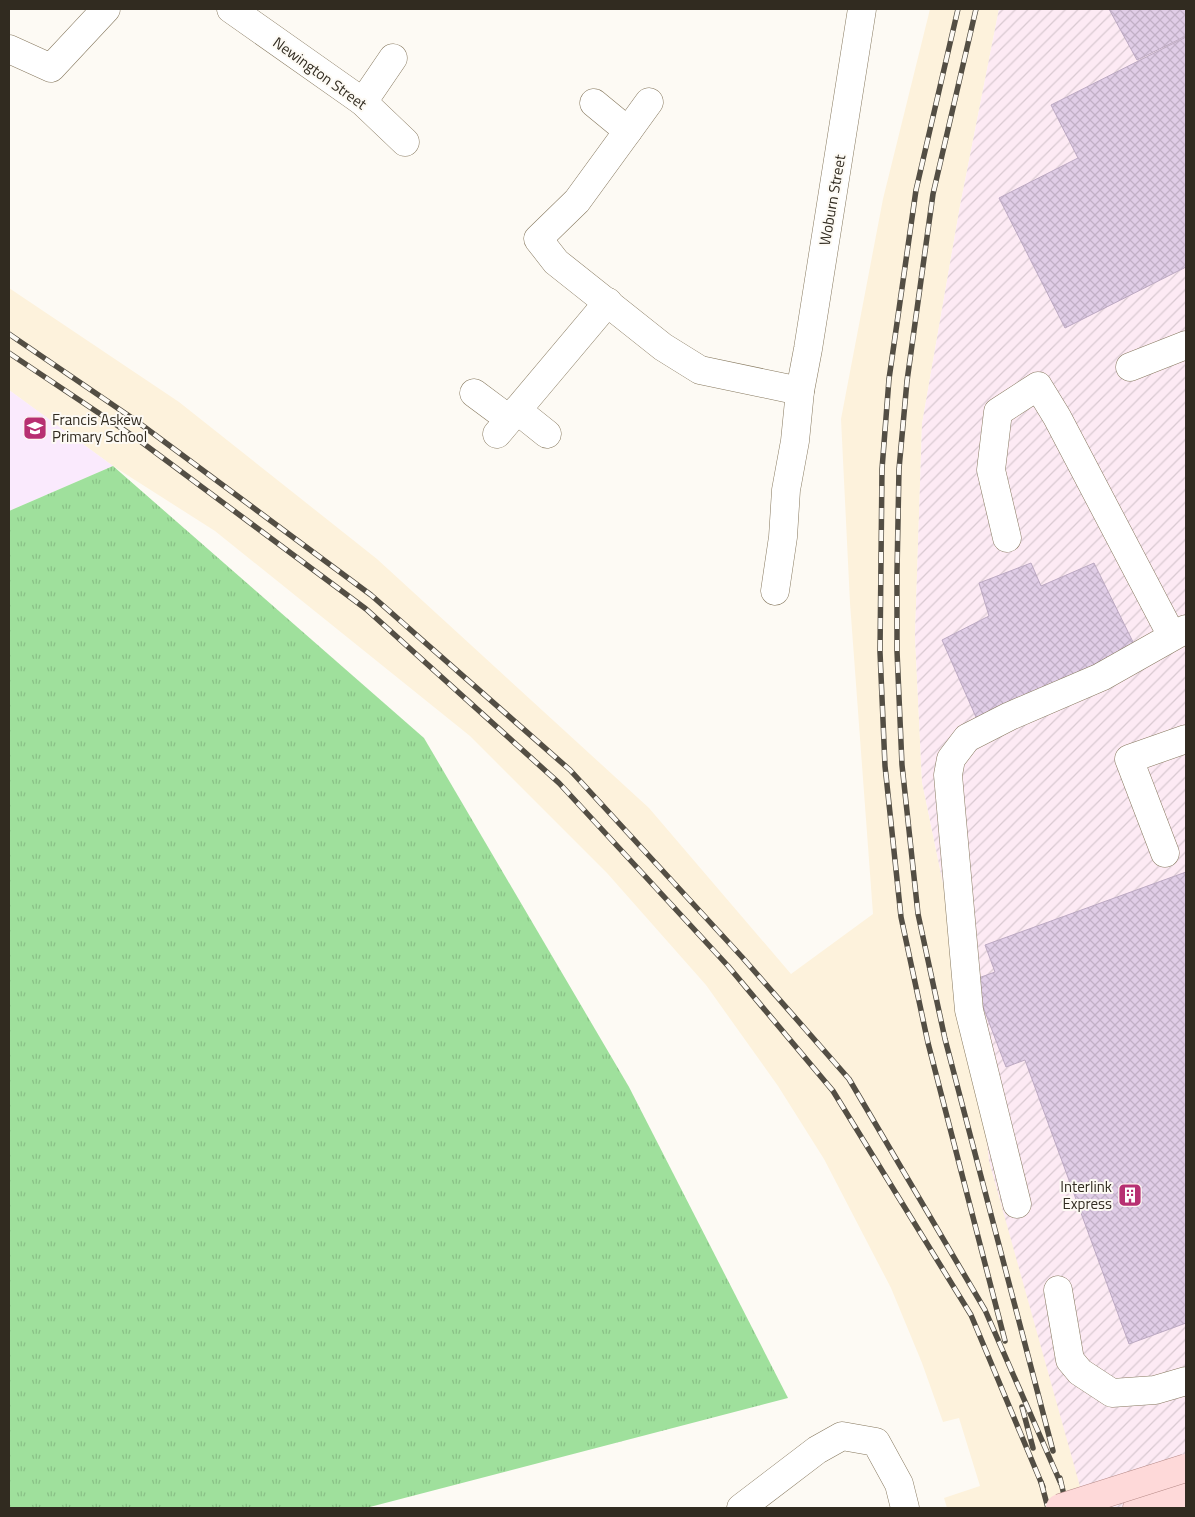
<svg xmlns="http://www.w3.org/2000/svg" width="1195" height="1517" viewBox="0 0 1195 1517" font-family="'Titillium Web',sans-serif">
  <defs>
    <pattern id="industrial-furrows" width="10" height="10" patternUnits="userSpaceOnUse" patternTransform="scale(1.25)"><rect width="10" height="10" fill="#fdeaf4"/><path d="M-1 1l2-2M0 10L10 0M9 11l2-2" fill="none" stroke="#d9c9d1"/></pattern>
    <pattern id="grass-tufts" width="24" height="20" patternUnits="userSpaceOnUse" patternTransform="scale(1.25)"><rect width="24" height="20" fill="#9fe09c"/><path d="M3 7l-1-3M5 7V3M7 7l1-3M15 17l-1-3M17 17v-4M19 17l1-3" fill="none" stroke="#89c086"/></pattern>
    <pattern id="building-cross-hatch" width="8" height="8" patternUnits="userSpaceOnUse" patternTransform="scale(1.25)"><rect width="8" height="8" fill="#e0cde7"/><path d="M0 0l8 8M0 8l8-8" fill="none" stroke="#c1b0c6"/></pattern>
  </defs>
  <rect width="100%" height="100%" fill="#fdfaf4"/>
  <!-- built -->
  <polygon fill="#fdf2dc" points="930,9 999,9 960,206 922,424 915,636 922,782 976,1043 1086,1508 947,1508 944,1498 980,1486 959,1418 943,1422 922,1363 891,1288 824,1159 778,1086 706,985 607,873 470,736 215,531 113,466 9,390 9,288 179,402 377,559 649,808 791,974 873,914 850,603 841,419 883,199"/>
  <!-- industrial -->
  <polygon fill="url(#industrial-furrows)" points="999,9 1186,9 1186,1508 1086,1508 989,1161 976,1043 922,782 915,636 922,424 960,206"/>
  <!-- education -->
  <polygon fill="#faeafd" points="9,390 113,466 9,511"/>
  <!-- grass -->
  <polygon fill="url(#grass-tufts)" points="113,466 424,738 629,1087 788,1398 366,1508 9,1508 9,511"/>
  <!-- building -->
  <g fill="url(#building-cross-hatch)" stroke="#bca9c2">
    <polygon points="1109,9 1186,9 1186,36 1137,60"/>
    <polygon points="1186,37 1186,267 1065,328 999,198 1078,158 1051,105"/>
    <polygon points="1031,563 1041,586 1094,563 1134,644 979,724 942,640 989,616 979,583"/>
    <polygon points="1186,872 1186,1323 1129,1344 1025,1060 1006,1067 973,980 995,972 985,945"/>
  </g>
  <g fill="none" stroke-linecap="round" stroke-linejoin="round">
    <!-- minor casing -->
    <g stroke="#86785e" stroke-width="29">
      <g id="minor">
        <polyline points="231,9 363,102 405,142"/>
        <polyline points="9,49 51,68 106,9"/>
        <polyline points="363,102 393,58"/>
        <polyline points="594,103 628,131 577,201 538,239 556,262 663,347 700,370 800,391"/>
        <polyline points="628,131 649,102"/>
        <polyline points="1130,367 1186,345"/>
        <polyline points="474,393 509,419"/>
        <polyline points="517,410 547,434"/>
        <polyline points="497,434 608,302"/>
        <polyline points="1007,538 991,470 998,412 1038,386 1057,417 1172,636"/>
        <polyline points="775,591 783,537 786,490 795,441 800,391 808,349 862,9"/>
        <polyline points="1165,853 1129,759 1186,739"/>
        <polyline points="1017,1204 969,1010 948,775 951,759 967,738 1010,716 1101,677 1186,629"/>
        <polyline points="1058,1290 1070,1360 1080,1372 1112,1393 1155,1390 1186,1381"/>
        <polyline points="741,1508 817,1450 842,1436 876,1442 899,1484 905,1508"/>
      </g>
    </g>
    <!-- major casing -->
    <g stroke="#b68b88" stroke-width="29">
      <polyline id="major" points="1137,1508 1186,1493"/>
    </g>
    <!-- minor -->
    <use href="#minor" stroke="#fff" stroke-width="28"/>
    <!-- major -->
    <use href="#major" stroke="#fed9d9" stroke-width="28"/>
    <!-- rail casing -->
    <g stroke="#534e44" stroke-width="5.5">
      <g id="rail">
        <polyline points="958,9 916,190 889,379 882,469 880,652 885,766 901,917 928,1043 1005,1341"/>
        <polyline points="976,9 933,194 907,381 899,469 897,573 897,651 902,765 918,914 945,1039 1053,1451"/>
        <polyline points="9,334 135,420 371,595 570,770 742,957 849,1079 985,1310 1061,1484"/>
        <polyline points="9,353 136,438 366,609 559,783 728,966 833,1091 971,1315 1043,1487"/>
        <polyline points="1022,1407 1033,1448"/>
        <polyline points="1060,1478 1067,1508"/>
        <polyline points="1041,1482 1048,1508"/>
      </g>
    </g>
    <!-- rail -->
    <use href="#rail" stroke="#fdfaf4" stroke-width="4" stroke-dasharray="11" stroke-linecap="butt"/>
    <!-- major-bridge casing -->
    <g stroke="#b68b88" stroke-width="29" stroke-linecap="butt">
      <polyline id="major-bridge" points="1060,1508 1186,1468"/>
    </g>
    <!-- major-bridge -->
    <use href="#major-bridge" stroke="#fed9d9" stroke-width="28"/>
  </g>
  <!-- icons -->
  <defs>
    <g id="school-square" transform="scale(1.25)"><rect x="-9" y="-9" width="18" height="18" rx="4" fill="#b73072" stroke="#fdfaf4"/><path d="M0-5L7-2L0 1L-7-2ZM-4 1L0 2.5L4 1V4Q0 6-4 4Z" fill="#fff"/></g>
    <g id="building-square" transform="scale(1.25)"><rect x="-9" y="-9" width="18" height="18" rx="4" fill="#b73072" stroke="#fdfaf4"/><path d="M-4-6H4V6H1V3H-1V6H-4ZM-2.5-4.3h1.7v1.8h-1.7ZM.8-4.3h1.7v1.8H.8ZM-2.5-1h1.7V.8h-1.7ZM.8-1h1.7V.8H.8Z" fill="#fff"/></g>
  </defs>
  <g fill-rule="evenodd">
    <use href="#school-square" x="35" y="428"/>
    <use href="#building-square" x="1130" y="1195"/>
  </g>
  <g text-anchor="middle" dominant-baseline="central" stroke-width="4" stroke-linejoin="round" paint-order="stroke">
    <!-- street labels -->
    <g font-size="15" fill="#312b20" stroke="#fdfaf4">
      <text transform="translate(320 73) rotate(36)">Newington Street</text>
      <text transform="translate(832 200) rotate(-80)">Woburn Street</text>
    </g>
    <!-- poi labels -->
    <g font-size="15" fill="#312b20" stroke="#fdfaf4" text-anchor="start">
      <text x="52" y="419">Francis Askew<tspan x="52" dy="17">Primary School</tspan></text>
      <text x="1112" y="1186" text-anchor="end">Interlink<tspan x="1112" dy="17">Express</tspan></text>
    </g>
  </g>
  <!-- border -->
  <rect width="1195" height="1517" fill="none" stroke="#312b20" stroke-width="20"/>
</svg>
